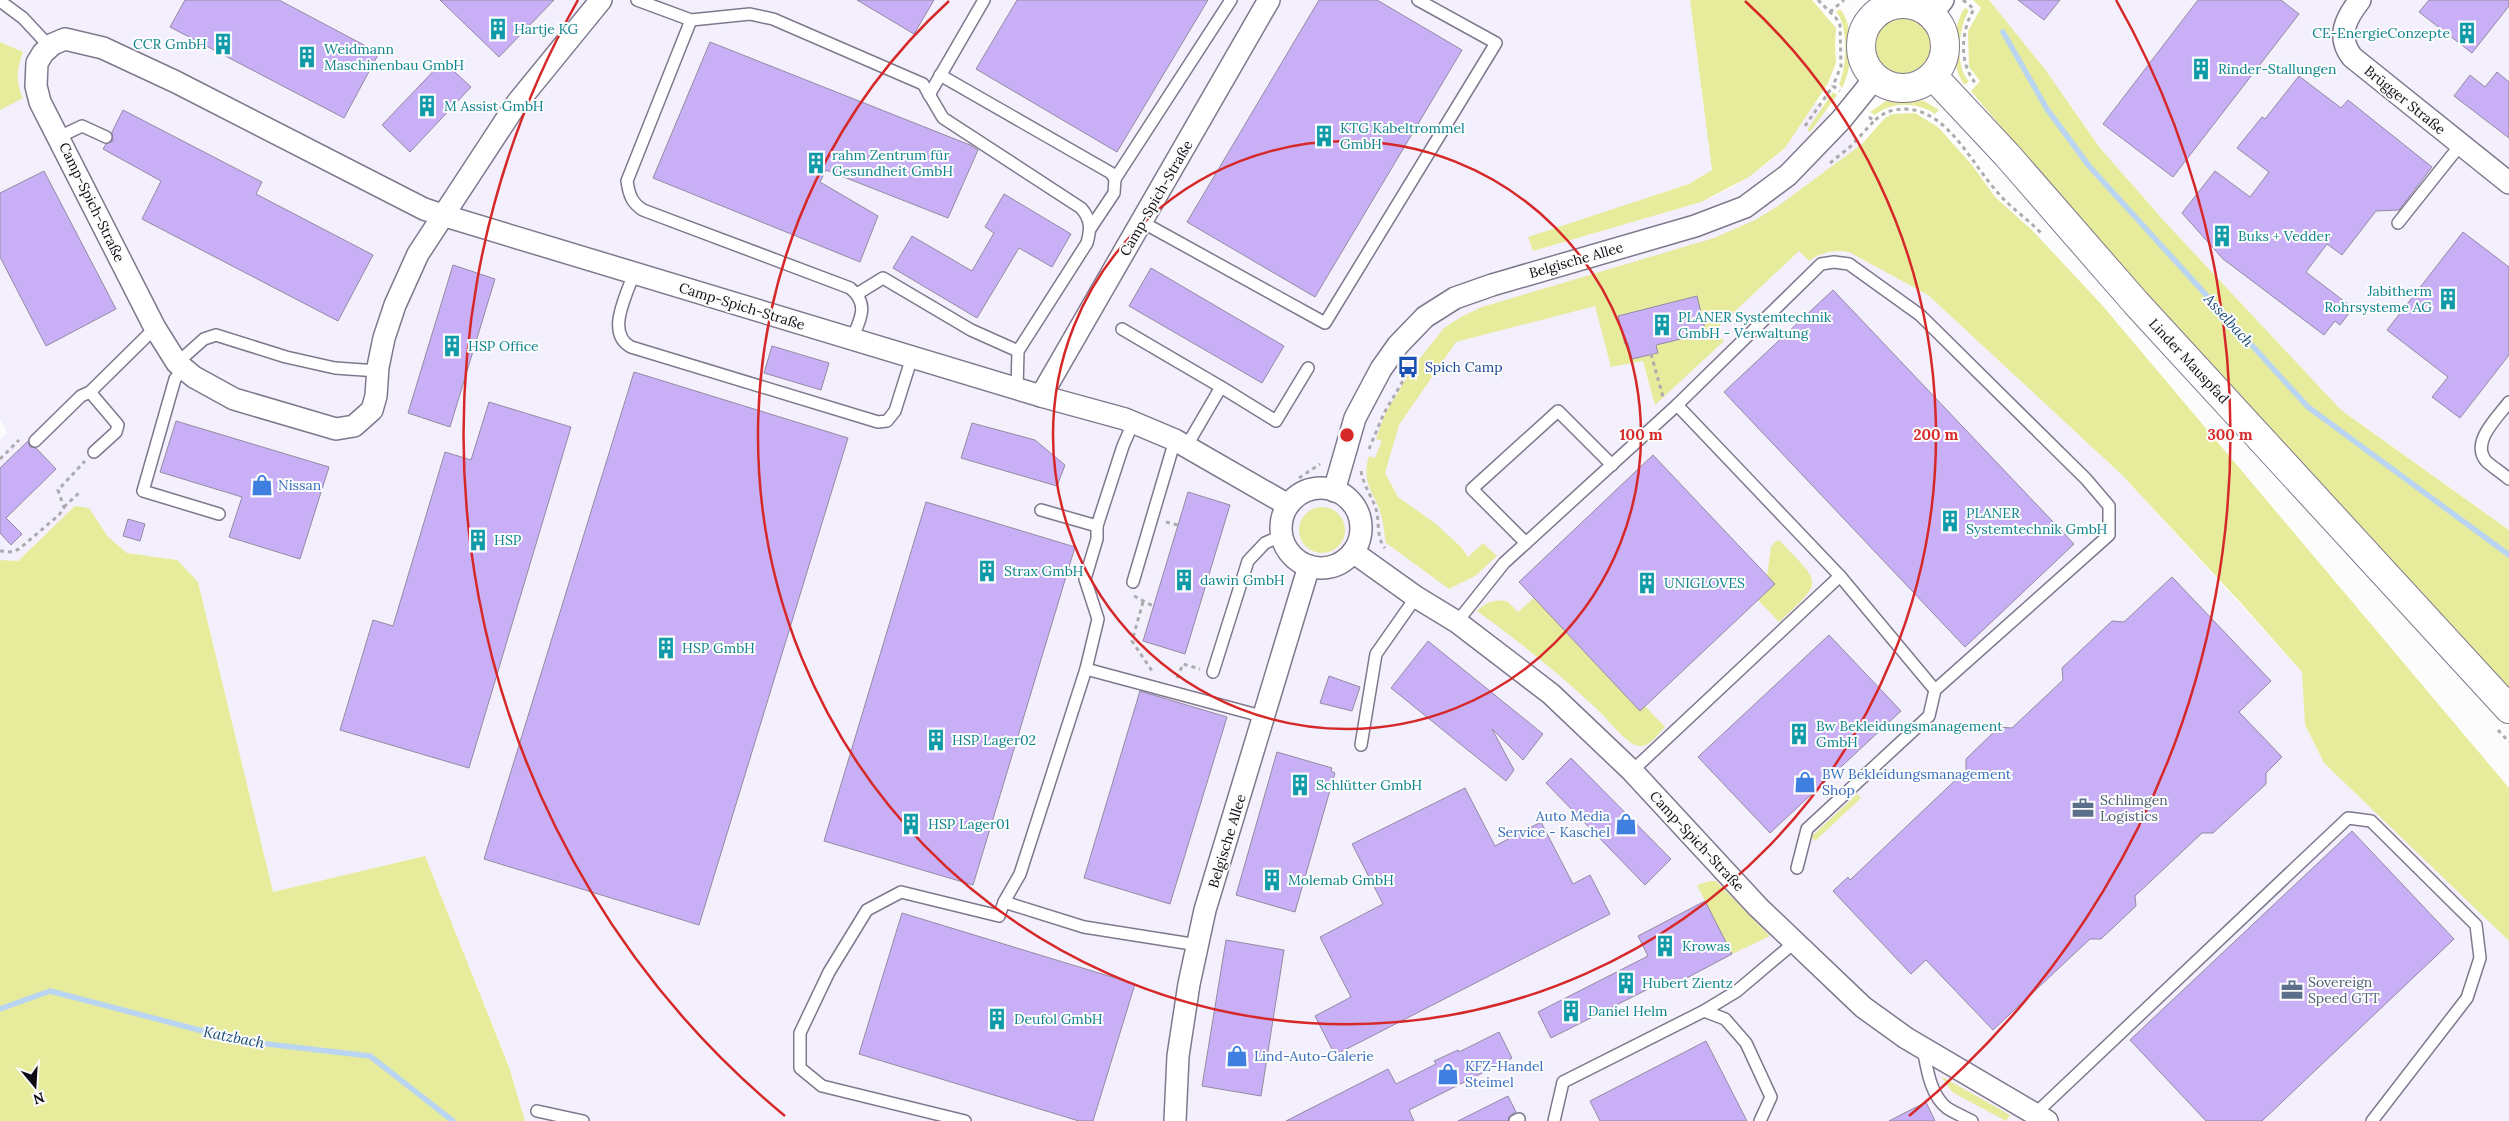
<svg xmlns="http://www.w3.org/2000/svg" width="2509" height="1121" viewBox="0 0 2509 1121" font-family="Lora,serif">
  <rect width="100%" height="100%" fill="#fcfcfc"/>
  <!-- built -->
  <g fill="#f3effc">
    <polygon points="0,0 1690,0 1712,170 1689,184 1529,237 1533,251 1701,202 1733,187 1768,163 1785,148 1816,101 1862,144 1862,258 1928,295 2122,475 2302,672 2305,725 2324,763 2509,941 2509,1121 525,1121 509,1066 425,856 273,892 198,582 177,560 127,553 108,537 89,509 75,506 18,561 0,560 0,440 7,433 0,418 0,110 22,98 17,85 17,71 23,52 0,42"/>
    <polygon points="1989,0 2509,0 2509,530 2341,410 2165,222 2100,148 2044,68"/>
  </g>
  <!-- green -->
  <g fill="#e7eb9c">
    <polygon points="1690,0 1812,0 1836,28 1835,43 1836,63 1827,85 1785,148 1749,177 1701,202 1533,251 1528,237 1689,184 1712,170"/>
    <polygon points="1973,0 1989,0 2044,68 2100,148 2165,222 2341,410 2509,530 2509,690 2121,270 1971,91 1980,81 1969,67 1968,31 1981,8"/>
    <path d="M1965,8L1969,10C1959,27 1954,66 1969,81L1965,85C1950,69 1952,24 1965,8Z"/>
    <path d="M1840,9C1855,26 1853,68 1842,88L1839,84C1847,68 1849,25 1836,12Z"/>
    <circle cx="1902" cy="47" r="32"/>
    <path d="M0,42L23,52C17,69 15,81 23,98L0,110Z"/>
    <polygon points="1833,92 1837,95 1810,132 1807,130"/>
    <path d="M1912,99L1924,101L1939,110L1935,114C1918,102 1891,101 1875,115L1870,112L1886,101Z"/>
    <path d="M1915,113L1938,127L1972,165L1995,197L2032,230L2102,305L2509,788V941L2324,763L2305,725L2302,672L2240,602L2122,475L1928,295L1849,252C1834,249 1821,252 1809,261L1799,251L1715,330L1724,341L1655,405L1643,361L1611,367L1595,306L1456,342L1399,425L1385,473L1398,497L1436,524L1462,548L1468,557L1483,543L1497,556L1475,576L1449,589L1386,543C1384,532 1383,519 1379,508C1370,487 1362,480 1369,456L1375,458L1382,441L1376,439L1385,414L1413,367L1444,328L1461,317L1482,307L1714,238L1755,220L1778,206L1862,144L1885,118L1892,114Z"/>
    <polygon points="75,506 89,508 108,537 127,553 177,560 198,582 273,892 425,856 509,1067 525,1121 0,1121 0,560 18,561"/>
    <circle cx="1322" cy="530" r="23"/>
    <path d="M1776,541H1780C1822,585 1824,580 1779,622L1758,600L1767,576L1771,547Z"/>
    <path d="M1534,598L1640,711L1645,706L1665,727C1659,733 1650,746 1641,746C1630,748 1609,721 1601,713C1562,676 1520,642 1477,611C1486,602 1494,599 1507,601L1518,612Z"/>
    <polygon points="1857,794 1861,798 1815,841 1811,837"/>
    <polygon points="1710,881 1716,881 1770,936 1732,954 1697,885"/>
    <polygon points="1941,1076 2010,1115 2006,1121 1952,1092"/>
  </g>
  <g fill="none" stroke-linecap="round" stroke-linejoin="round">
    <!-- stream -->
    <g stroke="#b9d5f2" stroke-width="5.5">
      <polyline points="2003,32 2047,109 2089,166 2308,407 2509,555"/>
      <polyline points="0,1009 50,991 241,1041 370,1056 453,1121"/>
    </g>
  </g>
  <!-- building -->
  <g fill="#c9b0f6" stroke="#928ba1">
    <polygon points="185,0 279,0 379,53 344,118 170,27"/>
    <polygon points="440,0 554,0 499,57"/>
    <polygon points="857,0 934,0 914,34"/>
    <polygon points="1017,0 1208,0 1117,152 976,69"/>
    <polygon points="1319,0 1377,0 1462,50 1315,297 1187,222"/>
    <polygon points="2018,0 2060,0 2044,20"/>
    <polygon points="2198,0 2281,0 2299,14 2173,177 2103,124"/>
    <polygon points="2429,0 2509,0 2509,6 2472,53 2419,12"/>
    <polygon points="710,42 970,145 978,150 948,218 826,170 820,182 878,216 860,262 653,178"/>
    <polygon points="443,61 471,87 410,152 382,125"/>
    <polygon points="2497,72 2509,82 2509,138 2454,96 2470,75 2485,87"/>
    <polygon points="2299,76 2341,108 2348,100 2432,167 2399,210 2376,211 2342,255 2327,244 2306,272 2353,308 2340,325 2335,321 2324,335 2223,259 2182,213 2215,171 2250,197 2269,172 2237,148 2262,117 2265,119"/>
    <polygon points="123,110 262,182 256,194 373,255 338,321 142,219 161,181 103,149 106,144 113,141 112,132"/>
    <polygon points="44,171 116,309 46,346 0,257 0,193"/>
    <polygon points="1004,194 1071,234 1052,267 1019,248 977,318 893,268 912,236 972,271 994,233 985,227"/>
    <polygon points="2463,232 2509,267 2509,355 2460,418 2432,397 2448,377 2387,330"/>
    <polygon points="453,265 495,279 450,427 408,413"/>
    <polygon points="1151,268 1284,346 1262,383 1129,306"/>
    <polygon points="1833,290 2074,544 1965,647 1724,392"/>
    <polygon points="1697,296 1706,333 1656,345 1658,353 1632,359 1628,343 1625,344 1618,316"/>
    <polygon points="772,346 829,363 821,390 764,373"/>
    <polygon points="634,372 848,438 699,925 484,859"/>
    <polygon points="489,402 571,427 469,768 340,730 373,620 393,626 445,452 471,460"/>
    <polygon points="176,421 329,467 300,559 229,537 242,497 160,472"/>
    <polygon points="972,423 1035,440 1065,465 1057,486 961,458"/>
    <polygon points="28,441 30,447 36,448 56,469 6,518 22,534 11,545 0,533 0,468"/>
    <polygon points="1653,455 1775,584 1640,711 1519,582"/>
    <polygon points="1188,492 1230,505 1185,654 1143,641"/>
    <polygon points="926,502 1075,547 973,885 824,841"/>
    <polygon points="128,519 145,524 140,541 123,536"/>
    <polygon points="2172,577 2271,681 2239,712 2282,757 2266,773 2266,784 2213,833 2202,833 2135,896 2136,906 2101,939 2090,939 1993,1030 1926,960 1911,974 1833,891 1848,877 1850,880 1966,770 1966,759 1999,727 2012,728 2063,680 2062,668 2112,621 2124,622"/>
    <polygon points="1829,635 1901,711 1770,833 1698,757"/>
    <polygon points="1428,641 1543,734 1523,760 1492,729 1514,770 1506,781 1391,688"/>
    <polygon points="1329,676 1360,687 1352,711 1320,703"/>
    <polygon points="1140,691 1227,717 1170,904 1084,878"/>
    <polygon points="1277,752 1332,768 1331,771 1335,773 1295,912 1236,895"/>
    <polygon points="1571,758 1671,859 1645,885 1546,783"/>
    <polygon points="1465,788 1495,846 1541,822 1573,884 1590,875 1610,914 1335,1055 1315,1016 1351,997 1320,937 1383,904 1352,844"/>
    <polygon points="2352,831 2454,939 2262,1121 2206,1121 2130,1040"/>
    <polygon points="1705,901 1732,954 1666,989 1662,982 1551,1038 1538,1012 1648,956 1638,936"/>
    <polygon points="902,913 1135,984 1093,1121 1079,1121 859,1054"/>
    <polygon points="1226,940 1284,950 1261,1096 1202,1086"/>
    <polygon points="1499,1032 1512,1058 1409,1110 1414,1121 1286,1121 1388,1069 1396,1084 1436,1064 1434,1061 1458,1050 1459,1052"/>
    <polygon points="1706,1041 1747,1121 1600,1121 1590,1101"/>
    <polygon points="1508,1096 1516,1112 1509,1116 1508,1121 1458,1121"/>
    <polygon points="1926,1102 1935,1121 1889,1121"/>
  </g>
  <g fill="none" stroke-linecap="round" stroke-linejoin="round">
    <!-- service casing -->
    <g stroke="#7f788d" stroke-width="14">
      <g id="service">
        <path d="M637,0L691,20L750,14L773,19L923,84L943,118L1081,208C1091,219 1091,229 1087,243L1018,351L1017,389"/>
        <polyline points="0,1 23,18 50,47"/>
        <path d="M691,20L627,181C629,195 632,203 643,210L850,288C870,304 860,320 852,339"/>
        <polyline points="940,75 1111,173 1115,179 1114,193 1090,229"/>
        <polyline points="929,95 984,0"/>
        <polyline points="59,137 82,126 106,137"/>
        <polyline points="1115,179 1231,0"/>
        <polyline points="1142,222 1325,323 1496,43 1418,0"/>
        <polyline points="2398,223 2461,144"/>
        <path d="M634,273C627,295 605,333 631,347L878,422L887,421L895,411L912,357"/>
        <polyline points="857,294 883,278 971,330 1018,351"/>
        <polyline points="1122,329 1221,387 1186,447"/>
        <polyline points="177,363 204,339 216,335 286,357 335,368 378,371"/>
        <polyline points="184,368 175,379 143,491 219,514"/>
        <polyline points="1221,387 1276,421 1308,368"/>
        <polyline points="90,392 118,425 116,432 94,452"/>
        <path d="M2509,402C2498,417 2469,443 2487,462C2494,468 2502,473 2509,479"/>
        <polyline points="1677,405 1821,264 1834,262 1849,264 1920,315 2086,479 2109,506 2109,535 1935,690 1929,716 1807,829 1797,868"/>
        <polyline points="1133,423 1123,446 1097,526 1097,539 1085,579 1098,619 1086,669 1020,874 1004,902 1084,927 1198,945"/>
        <polyline points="35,441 81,396 90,392 155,328"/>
        <polyline points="1041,510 1097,526"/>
        <polyline points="1526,543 1472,489 1558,411 1612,465"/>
        <polyline points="1133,582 1175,440"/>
        <polyline points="1457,622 1504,563 1677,405 1840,576 1935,690"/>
        <polyline points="1086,669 1265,717"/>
        <polyline points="1213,672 1248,561 1265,543 1281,536"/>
        <polyline points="1361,745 1376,654 1416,597"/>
        <polyline points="1632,771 1840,576"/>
        <path d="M1923,1049C1927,1068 1930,1095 1947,1108C1955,1113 1964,1117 1972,1121"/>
        <polyline points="537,1111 583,1121"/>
        <polyline points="2035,1114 2348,818 2371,821 2476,925 2480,958 2467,998 2372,1121"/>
        <polyline points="965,1121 822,1086 800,1068 800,1033 829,972 867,910 901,892 999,916 1004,902"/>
        <polyline points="1515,1121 1519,1119"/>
        <polyline points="1554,1121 1563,1082 1704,1011"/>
        <polyline points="1760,1121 1771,1097 1746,1043 1725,1019 1704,1011 1737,991 1795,942"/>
      </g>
    </g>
    <!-- minor casing -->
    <g stroke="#7f788d" stroke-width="24">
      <g id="minor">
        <polyline points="601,0 517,103 418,254 395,305 384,338 378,367 376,396 372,410 354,426 336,429 234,399 194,377 177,363 155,328 40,102 36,86 37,63 43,53 53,44 65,39 103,48 176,82 424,209 442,215 1041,396 1125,419 1175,440 1288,505"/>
        <path d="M2360,0C2346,18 2336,36 2352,57L2509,183"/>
        <polyline points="1931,15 1943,0"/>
        <polyline points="1041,396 1269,0"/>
        <circle cx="1321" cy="528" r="40"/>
        <polyline points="1334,491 1355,418 1381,369 1398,345 1425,317 1455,298 1492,285 1695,226 1745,207 1788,175 1841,120 1875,78"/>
        <polyline points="1353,552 1416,597 1457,622 1551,694 1632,771 1758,907 1863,1007 1906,1038 2047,1121"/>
        <polyline points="1175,1121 1178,1056 1189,984 1205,910 1309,566"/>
      </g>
    </g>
    <!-- tertiary casing -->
    <g stroke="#7f788d" stroke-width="30">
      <g id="tertiary">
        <circle cx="1903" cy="46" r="42"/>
        <polyline points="1933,76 2007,155 2136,303 2509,709"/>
      </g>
    </g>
    <!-- path -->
    <g stroke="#acabad" stroke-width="3" stroke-dasharray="4 4" stroke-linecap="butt">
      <polyline points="1818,0 1836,18 1840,25 1841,66 1833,86 1840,91"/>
      <path d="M1963,0L1974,9C1961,30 1959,62 1974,81L1971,84"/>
      <polyline points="1830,12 1844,0"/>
      <path d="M1869,117L1874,121C1884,112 1892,109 1906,109C1949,111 1972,165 1999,194C2012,209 2029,220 2042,234"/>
      <polyline points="1805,126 1833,86"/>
      <polyline points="1830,163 1850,147 1874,121"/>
      <polyline points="1651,354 1663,397"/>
      <polyline points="1369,449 1384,413 1417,357"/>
      <polyline points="0,459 19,440"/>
      <path d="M1361,471C1364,488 1374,499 1377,513C1379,524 1377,539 1385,548"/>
      <polyline points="1299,478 1320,464"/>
      <polyline points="64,507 81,491"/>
      <polyline points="1166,522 1178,525"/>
      <polyline points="0,551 12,552 19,549 59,515 64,508 58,490 85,461"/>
      <polyline points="1134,596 1153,606"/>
      <polyline points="1143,602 1132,641 1152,671"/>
      <polyline points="1177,678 1183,664 1200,669"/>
      <polyline points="2498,730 2509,742"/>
    </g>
    <!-- service -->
    <use href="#service" stroke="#fff" stroke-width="11"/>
    <!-- minor -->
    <use href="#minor" stroke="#fff" stroke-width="21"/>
    <!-- tertiary -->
    <use href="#tertiary" stroke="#fff" stroke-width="28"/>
  </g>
  <!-- distance rings -->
  <g fill="none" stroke="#d62828" stroke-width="2.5">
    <circle cx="1347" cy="435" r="294"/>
    <path d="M1745 1A589 589 0 1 1 949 1"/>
    <path d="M785 1116A883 883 0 0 1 578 0M2116 0A883 883 0 0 1 1909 1116"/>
  </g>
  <!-- icons -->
  <defs>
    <g id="building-bare" transform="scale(1.725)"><path d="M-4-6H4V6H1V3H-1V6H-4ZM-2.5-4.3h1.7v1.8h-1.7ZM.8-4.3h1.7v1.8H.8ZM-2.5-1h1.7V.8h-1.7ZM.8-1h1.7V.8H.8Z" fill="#0f9aa8" stroke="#fcfcfc" stroke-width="2.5" paint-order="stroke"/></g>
    <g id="bus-bare" transform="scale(1.725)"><path d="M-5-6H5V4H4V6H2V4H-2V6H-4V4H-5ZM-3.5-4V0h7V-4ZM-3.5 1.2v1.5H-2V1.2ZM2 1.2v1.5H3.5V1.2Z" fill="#1a4fb4" stroke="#fcfcfc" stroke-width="2.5" paint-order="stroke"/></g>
    <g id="shop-bare" transform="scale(1.725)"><path d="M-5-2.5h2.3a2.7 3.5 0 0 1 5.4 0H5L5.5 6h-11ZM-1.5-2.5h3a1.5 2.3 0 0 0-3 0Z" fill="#3f7fe0" stroke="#fcfcfc" stroke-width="2.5" paint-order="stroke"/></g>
    <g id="office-bare" transform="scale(1.725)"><path d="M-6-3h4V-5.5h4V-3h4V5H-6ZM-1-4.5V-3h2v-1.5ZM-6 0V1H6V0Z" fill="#5c6f8a" stroke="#fcfcfc" stroke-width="2.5" paint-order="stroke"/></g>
  </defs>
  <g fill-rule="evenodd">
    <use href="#building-bare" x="498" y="29"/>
    <use href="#building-bare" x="2467" y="33"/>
    <use href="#building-bare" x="223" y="44"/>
    <use href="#building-bare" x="307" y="57"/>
    <use href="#building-bare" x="2201" y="69"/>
    <use href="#building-bare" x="427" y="106"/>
    <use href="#building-bare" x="1324" y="136"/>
    <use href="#building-bare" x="816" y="163"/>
    <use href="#building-bare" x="2222" y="236"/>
    <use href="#building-bare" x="2448" y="299"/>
    <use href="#building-bare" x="1662" y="325"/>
    <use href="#building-bare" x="452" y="346"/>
    <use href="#bus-bare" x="1408" y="367"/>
    <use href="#shop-bare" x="262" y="485"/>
    <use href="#building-bare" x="1950" y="521"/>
    <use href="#building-bare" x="478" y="540"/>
    <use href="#building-bare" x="987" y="571"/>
    <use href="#building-bare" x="1184" y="580"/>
    <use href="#building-bare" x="1647" y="583"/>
    <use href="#building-bare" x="666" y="648"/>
    <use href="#building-bare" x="1799" y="734"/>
    <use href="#building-bare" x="936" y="740"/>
    <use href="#shop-bare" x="1805" y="782"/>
    <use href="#building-bare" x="1300" y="785"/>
    <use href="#office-bare" x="2083" y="808"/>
    <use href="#building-bare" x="911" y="824"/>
    <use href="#shop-bare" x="1626" y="824"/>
    <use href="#building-bare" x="1272" y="880"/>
    <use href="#building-bare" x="1665" y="946"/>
    <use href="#building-bare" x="1626" y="983"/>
    <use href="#office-bare" x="2292" y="990"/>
    <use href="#building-bare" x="1571" y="1011"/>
    <use href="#building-bare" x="997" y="1019"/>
    <use href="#shop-bare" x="1237" y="1056"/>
    <use href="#shop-bare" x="1448" y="1074"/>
  </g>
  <g text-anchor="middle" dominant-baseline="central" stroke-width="4" stroke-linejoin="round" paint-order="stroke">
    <!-- culture labels -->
    <g font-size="14" fill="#0d838f" stroke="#fcfcfc" text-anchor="start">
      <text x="514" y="29">Hartje KG</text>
      <text x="2450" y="33" text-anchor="end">CE-EnergieConzepte</text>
      <text x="207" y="44" text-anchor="end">CCR GmbH</text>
      <text x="324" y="49">Weidmann<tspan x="324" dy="16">Maschinenbau GmbH</tspan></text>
      <text x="2218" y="69">Rinder-Stallungen</text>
      <text x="444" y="106">M Assist GmbH</text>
      <text x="1340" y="128">KTG Kabeltrommel<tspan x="1340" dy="16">GmbH</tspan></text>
      <text x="832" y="155">rahm Zentrum für<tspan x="832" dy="16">Gesundheit GmbH</tspan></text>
      <text x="2238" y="236">Buks + Vedder</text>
      <text x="2432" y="291" text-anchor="end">Jabitherm<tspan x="2432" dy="16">Rohrsysteme AG</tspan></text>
      <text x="1678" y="317">PLANER Systemtechnik<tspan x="1678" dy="16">GmbH - Verwaltung</tspan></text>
      <text x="468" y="346">HSP Office</text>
      <text x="1966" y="513">PLANER<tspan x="1966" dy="16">Systemtechnik GmbH</tspan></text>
      <text x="494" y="540">HSP</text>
      <text x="1004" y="571">Strax GmbH</text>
      <text x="1200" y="580">dawin GmbH</text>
      <text x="1664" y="583">UNIGLOVES</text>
      <text x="682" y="648">HSP GmbH</text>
      <text x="1816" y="726">Bw Bekleidungsmanagement<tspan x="1816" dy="16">GmbH</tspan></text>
      <text x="952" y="740">HSP Lager02</text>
      <text x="1316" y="785">Schlütter GmbH</text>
      <text x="928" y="824">HSP Lager01</text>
      <text x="1288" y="880">Molemab GmbH</text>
      <text x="1682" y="946">Krowas</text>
      <text x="1642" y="983">Hubert Zientz</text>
      <text x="1588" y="1011">Daniel Helm</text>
      <text x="1014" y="1019">Deufol GmbH</text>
    </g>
    <!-- street labels -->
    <g font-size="14" fill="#0e0b13" stroke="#fcfcfc">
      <text transform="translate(2405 100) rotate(39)">Brügger Straße</text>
      <text transform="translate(1156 198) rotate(-60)">Camp-Spich-Straße</text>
      <text transform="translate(92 202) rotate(64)">Camp-Spich-Straße</text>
      <text transform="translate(1576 260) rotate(-16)">Belgische Allee</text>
      <text transform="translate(742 306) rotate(17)">Camp-Spich-Straße</text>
      <text transform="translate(2189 361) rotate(47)">Linder Mauspfad</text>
      <text transform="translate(1227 841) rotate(-73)">Belgische Allee</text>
      <text transform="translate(1697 841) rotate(47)">Camp-Spich-Straße</text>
    </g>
    <!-- transit labels -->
    <g font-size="14" fill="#164399" stroke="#fcfcfc" text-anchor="start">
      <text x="1425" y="367">Spich Camp</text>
    </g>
    <!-- shop labels -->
    <g font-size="14" fill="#366cbe" stroke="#fcfcfc" text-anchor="start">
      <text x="278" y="485">Nissan</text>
      <text x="1822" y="774">BW Bekleidungsmanagement<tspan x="1822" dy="16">Shop</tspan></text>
      <text x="1610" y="816" text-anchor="end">Auto Media<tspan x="1610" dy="16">Service - Kaschel</tspan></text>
      <text x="1254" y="1056">Lind-Auto-Galerie</text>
      <text x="1465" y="1066">KFZ-Handel<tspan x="1465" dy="16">Steimel</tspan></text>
    </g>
    <!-- service labels -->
    <g font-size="14" fill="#4e5e75" stroke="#fcfcfc" text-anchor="start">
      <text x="2100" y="800">Schlimgen<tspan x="2100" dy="16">Logistics</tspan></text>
      <text x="2308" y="982">Sovereign<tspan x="2308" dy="16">Speed GTT</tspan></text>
    </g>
    <!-- water labels -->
    <g font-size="15" font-style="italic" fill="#184c79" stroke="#fcfcfc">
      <text transform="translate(2229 320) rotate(48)">Asselbach</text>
      <text transform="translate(234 1037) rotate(11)">Katzbach</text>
    </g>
  </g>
  <circle cx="1347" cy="435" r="8" fill="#d62828" stroke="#fcfcfc" stroke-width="2.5"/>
  <g font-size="15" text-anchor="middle" font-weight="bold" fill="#d62828" stroke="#fcfcfc" stroke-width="4" stroke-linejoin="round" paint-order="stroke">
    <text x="1641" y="440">100 m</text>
    <text x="1936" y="440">200 m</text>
    <text x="2230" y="440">300 m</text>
  </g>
  <!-- north arrow -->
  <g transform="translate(35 1086) rotate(162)" stroke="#fcfcfc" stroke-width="4" paint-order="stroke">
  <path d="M0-4L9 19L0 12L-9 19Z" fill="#0e0b13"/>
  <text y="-8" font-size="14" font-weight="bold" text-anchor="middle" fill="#0e0b13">N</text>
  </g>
</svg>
